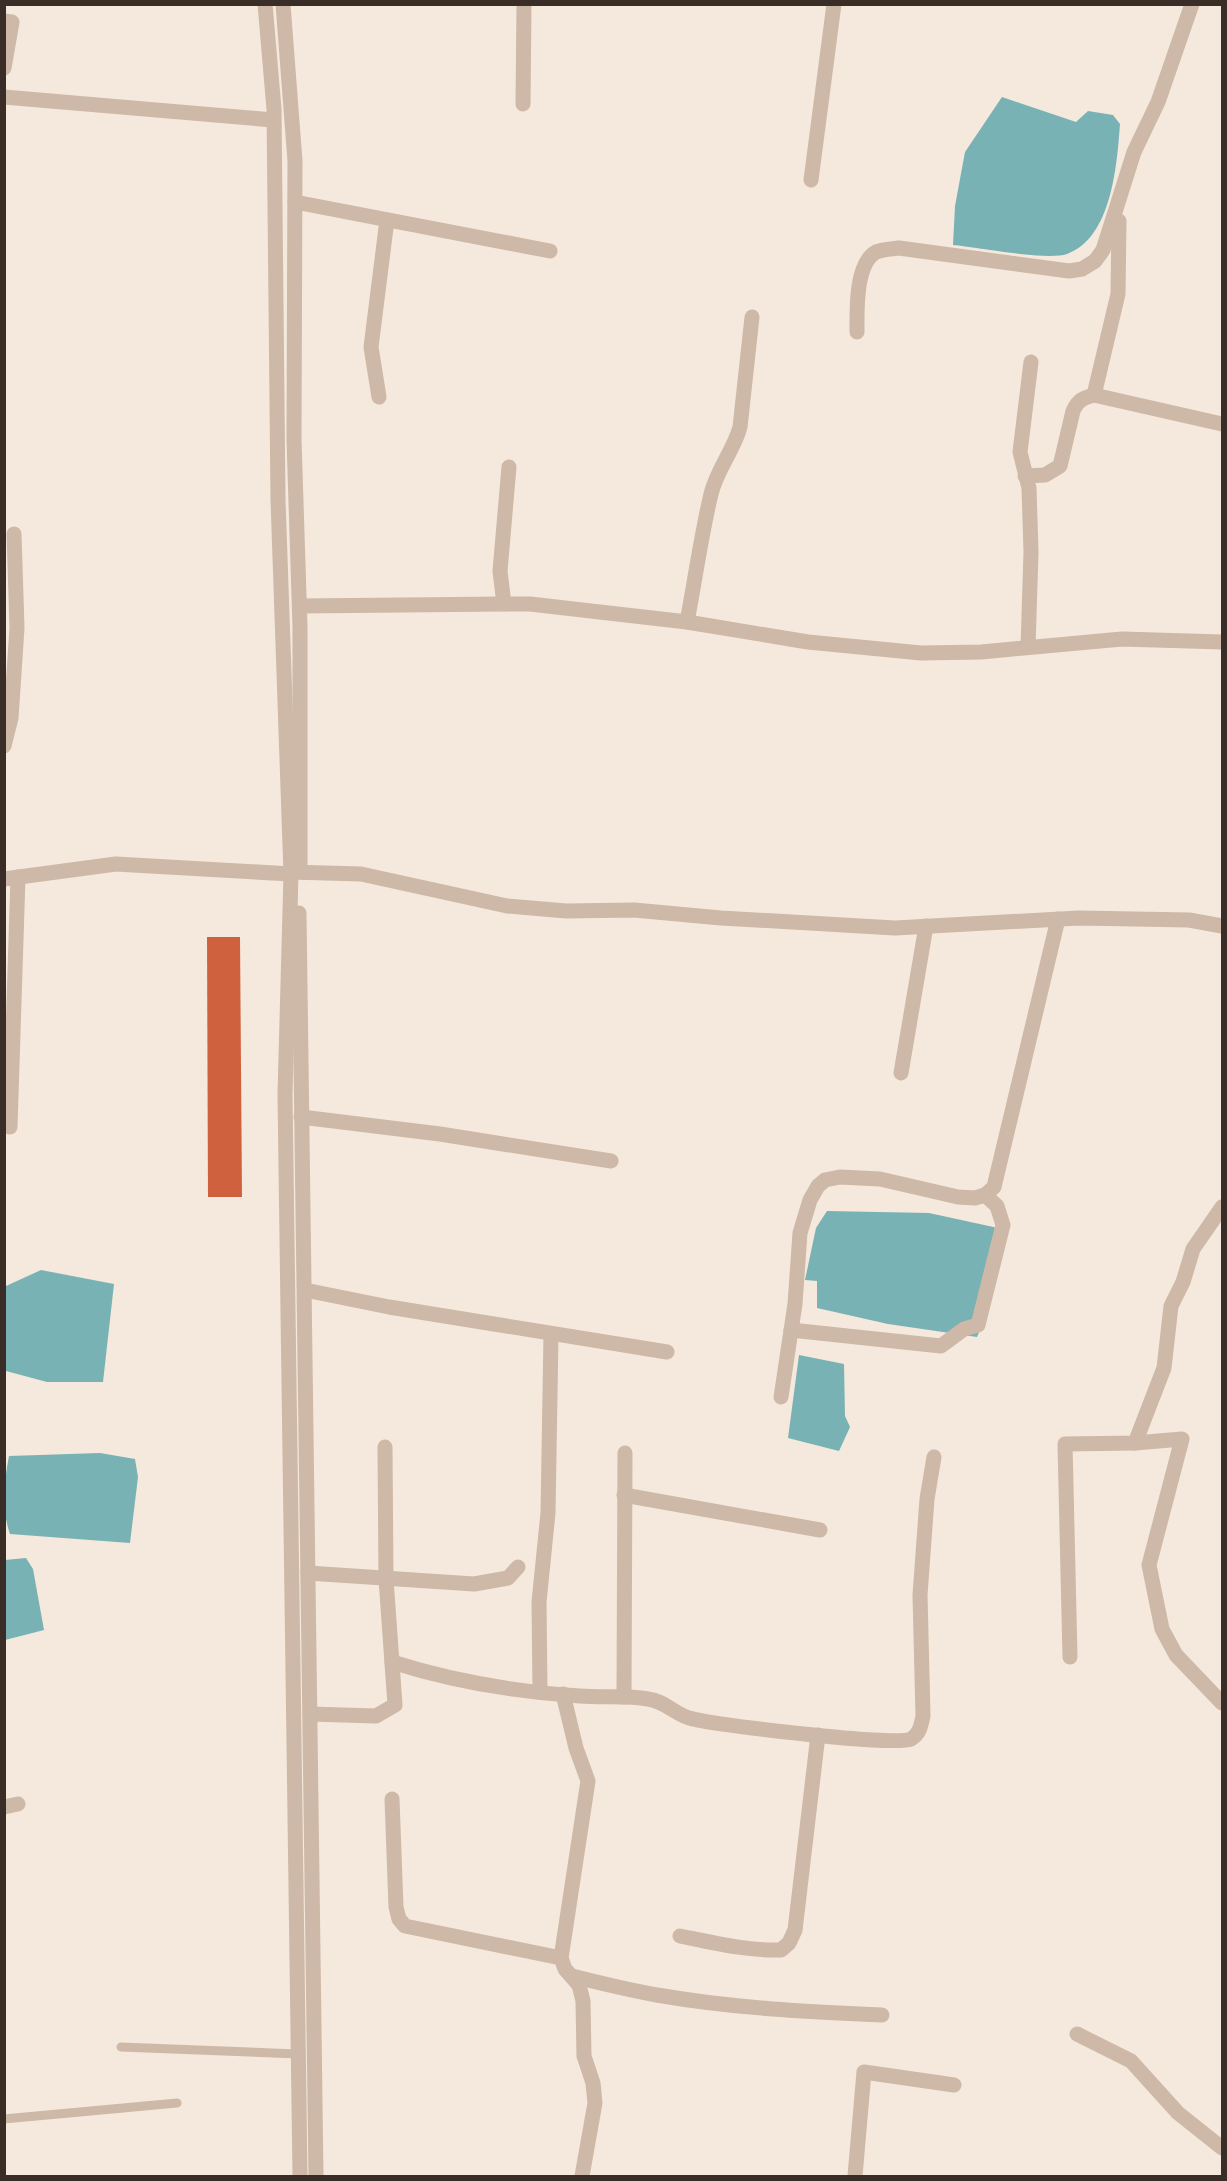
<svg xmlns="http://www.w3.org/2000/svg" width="1227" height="2181" viewBox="0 0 1227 2181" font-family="Barlow,sans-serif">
  <rect width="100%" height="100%" fill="#f4e9dc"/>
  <!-- water -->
  <g fill="#78b2b4">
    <path d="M1002,97L1076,122L1088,111L1113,115L1120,124C1117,164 1112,238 1067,254C1047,261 977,247 953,245L955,206L965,152Z"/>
    <polygon points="827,1211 929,1213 998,1228 986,1315 977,1337 888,1324 817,1308 817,1281 805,1280 816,1228"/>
    <polygon points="41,1270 114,1284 103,1382 47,1382 6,1371 6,1286"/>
    <polygon points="799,1355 844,1364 845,1416 850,1427 839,1451 788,1438"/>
    <path d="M100,1453L135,1459L138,1477L130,1543L10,1534C1,1509 4,1482 9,1456Z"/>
    <polygon points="26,1558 33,1569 44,1630 5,1640 5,1560"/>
  </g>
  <!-- building -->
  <polygon fill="#d0613e" points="207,937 240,937 242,1197 208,1197"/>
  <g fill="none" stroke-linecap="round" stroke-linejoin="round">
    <!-- service -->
    <g stroke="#ceb8a7" stroke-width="9">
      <polyline points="121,2047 298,2054"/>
      <polyline points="4,2119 177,2103"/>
    </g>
    <!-- minor -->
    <g stroke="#ceb8a7" stroke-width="15">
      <polyline points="4,21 12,22 4,68"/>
      <polyline points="4,97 273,120"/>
      <polyline points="523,104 524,4"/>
      <polyline points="811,180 834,4"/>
      <polyline points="295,202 550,251"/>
      <path d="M857,332C857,311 855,264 876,252C883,249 892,249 899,248L1069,271L1082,269L1095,261L1103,250L1134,152L1158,102L1192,4"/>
      <polyline points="1094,395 1118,294 1119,221"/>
      <polyline points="379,397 371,347 387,220"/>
      <polyline points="509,467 500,571 504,604 530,604 687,622 808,642 921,653 981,652 1122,639 1222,642"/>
      <path d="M1025,476L1045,475L1060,466L1073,411C1078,400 1083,398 1094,395L1222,424"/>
      <polyline points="300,606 504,604"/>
      <path d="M687,622C695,580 701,536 711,494C717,469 734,450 740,427L752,317"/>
      <polyline points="1028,647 1031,552 1029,488 1020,452 1031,362"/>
      <polyline points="4,746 11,718 17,628 14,534"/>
      <polyline points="4,879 116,864 291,874"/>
      <polyline points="901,1073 926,926"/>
      <polyline points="301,1117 440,1134 611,1161"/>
      <polyline points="10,1127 18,877"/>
      <polyline points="305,1290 389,1307 667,1352"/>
      <polyline points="791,1330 941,1346 964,1329 978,1325 1003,1225 997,1206 985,1195"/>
      <polyline points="781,1397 795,1304 800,1233 810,1200 818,1186 825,1180 840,1177 880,1179 958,1197 975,1198 985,1195 994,1187 1058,919"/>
      <polyline points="1135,1443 1164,1368 1171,1306 1183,1282 1193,1249 1222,1207"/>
      <polyline points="624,1495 820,1530"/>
      <polyline points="308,1573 474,1584 508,1578 518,1567"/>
      <polyline points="1070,1657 1065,1444 1135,1443 1182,1439 1149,1565 1162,1629 1176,1655 1222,1703"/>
      <path d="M392,1662C452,1681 517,1692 580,1696C603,1698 626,1695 648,1699C666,1701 676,1716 693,1719C720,1725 895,1747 911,1739C920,1734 921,1725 923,1716L920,1595L927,1499L934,1457"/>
      <polyline points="540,1691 539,1602 548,1513 551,1335"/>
      <polyline points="563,1694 576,1748 588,1781 561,1958 565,1969 579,1985 583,2001 584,2056 593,2083 595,2103 582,2176"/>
      <polyline points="624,1697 625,1453"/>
      <polyline points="310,1714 376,1716 395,1705 386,1579 385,1447"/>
      <polyline points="392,1799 396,1907 399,1919 405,1926 561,1958"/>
      <polyline points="4,1807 18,1804"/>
      <path d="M680,1936C714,1943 747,1951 781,1950L789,1943L795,1930L818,1735"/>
      <path d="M572,1976C600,1983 628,1990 657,1995C732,2008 807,2012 882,2015"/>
      <polyline points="1077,2034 1131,2061 1178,2113 1222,2148"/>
      <polyline points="855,2176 864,2072 954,2085"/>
    </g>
    <!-- tertiary -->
    <g stroke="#ceb8a7" stroke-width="15">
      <polyline points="265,4 274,109 278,500 291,874 285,1094 300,2176"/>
      <polyline points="283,4 295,161 294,440 300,627 300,871"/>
      <polyline points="290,872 361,874 507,906 566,911 634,910 721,918 895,928 1079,918 1189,920 1222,926"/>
      <polyline points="299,913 316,2176"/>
    </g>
  </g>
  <!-- border -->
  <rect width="1227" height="2181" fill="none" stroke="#3a2d28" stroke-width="12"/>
</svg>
